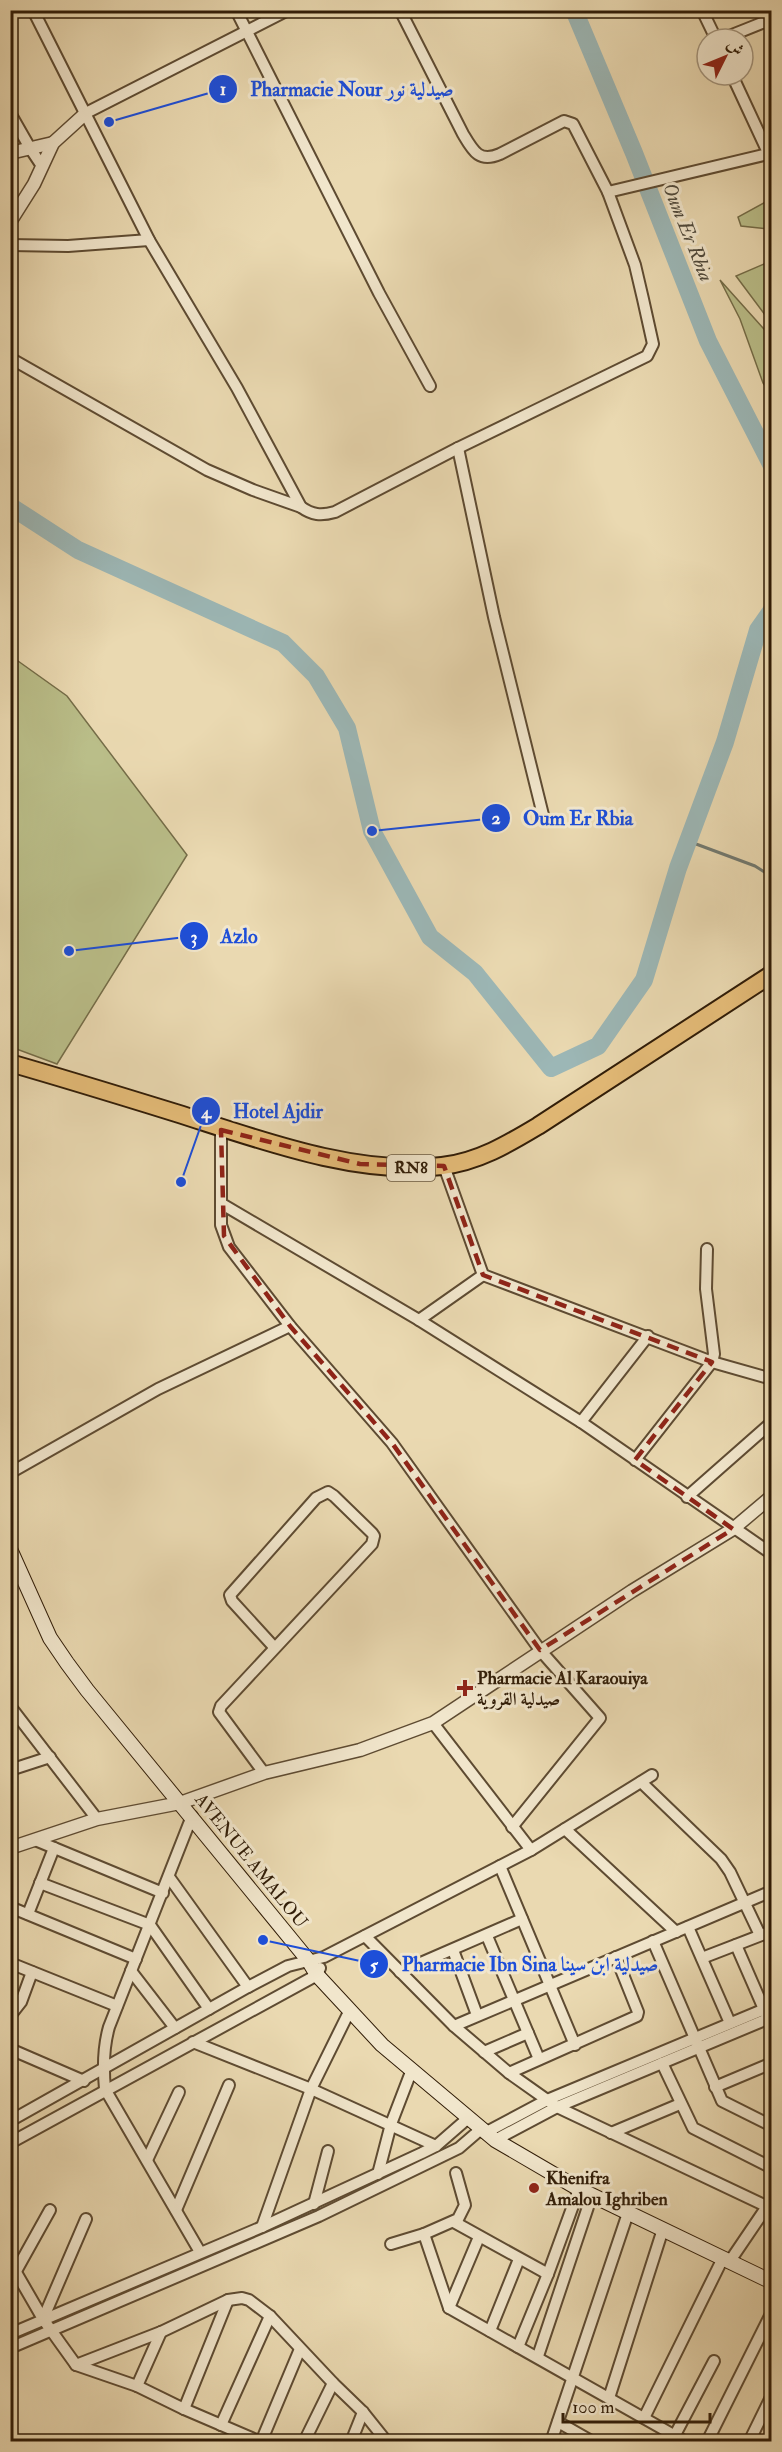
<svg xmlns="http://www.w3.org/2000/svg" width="782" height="2452" viewBox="0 0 782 2452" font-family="'IM FELL Double Pica',Amiri,serif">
  <rect width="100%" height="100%" fill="#ead9b1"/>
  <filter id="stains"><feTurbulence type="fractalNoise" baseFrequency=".00333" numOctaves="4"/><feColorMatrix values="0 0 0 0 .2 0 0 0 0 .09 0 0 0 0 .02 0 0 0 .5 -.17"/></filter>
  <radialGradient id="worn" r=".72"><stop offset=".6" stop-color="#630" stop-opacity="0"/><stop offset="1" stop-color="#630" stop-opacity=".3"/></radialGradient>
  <!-- green -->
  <g fill="#babe89" stroke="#756d48" stroke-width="1.5">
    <polygon points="771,199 771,237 768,229 741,226 738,217"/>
    <polygon points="771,261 771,323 736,276"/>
    <polygon points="720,280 771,337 771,395 763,383 740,319"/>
    <polygon points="11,656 67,696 187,855 57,1064 11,1047"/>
  </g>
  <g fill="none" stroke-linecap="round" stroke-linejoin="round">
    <!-- stream -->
    <polyline stroke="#717970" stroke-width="3" points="688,841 755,866 772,877"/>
    <!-- river -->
    <g stroke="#9cb7b6" stroke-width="18">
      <polyline points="574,10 634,153 708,341 772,466"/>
      <polyline points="10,506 78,550 283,643 316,676 347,728 372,831 430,937 475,973 551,1068 598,1046 644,980 678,868 725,742 758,630 772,610"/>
    </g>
    <!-- minor casing -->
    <g stroke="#5e4b32" stroke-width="14">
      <g id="minor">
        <path d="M33,10L149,240L237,388L301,507C312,515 321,516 335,512L458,448L647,356L653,344L643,299L635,265L608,192"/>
        <polyline points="236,10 379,293 430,386"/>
        <path d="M400,10L463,134C473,151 479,163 500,154L564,121L573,124L608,192L768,154"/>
        <polyline points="702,10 716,39"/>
        <polyline points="722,39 772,19"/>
        <polyline points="732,75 772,161"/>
        <polyline points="10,113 30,148 42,166"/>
        <polyline points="86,113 288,10"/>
        <polyline points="10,245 68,246 149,240"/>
        <polyline points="10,358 207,470 253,490 301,507"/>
        <polyline points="458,448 494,617 543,815"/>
        <polyline points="221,1130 221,1225 229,1247 290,1326 392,1443 540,1650 600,1718 512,1827"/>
        <polyline points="222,1204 419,1320 581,1422 772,1554"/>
        <polyline points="483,1275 712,1362 772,1379"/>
        <polyline points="419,1320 483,1275 444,1166"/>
        <polyline points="581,1422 648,1336"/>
        <polyline points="635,1460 712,1362 714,1354 706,1289 707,1249"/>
        <polyline points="10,1473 158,1389 290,1326"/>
        <polyline points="687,1497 772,1422"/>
        <polyline points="10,1706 97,1819"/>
        <polyline points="433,1723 531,1850"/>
        <polyline points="10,1770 50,1757"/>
        <polyline points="264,1773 219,1712 221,1706 372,1544 374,1536 372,1533 334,1496 328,1492 316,1498 230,1595 232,1601 274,1647"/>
        <polyline points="641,1782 721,1859 730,1872 760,1935"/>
        <path d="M192,1816L109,2027C103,2048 103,2068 105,2089L200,2252"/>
        <polyline points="565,1829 676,1932"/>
        <polyline points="35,1840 163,1893"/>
        <polyline points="500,1866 575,2045"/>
        <polyline points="169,1877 248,1987"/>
        <polyline points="40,1883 150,1925 209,2009"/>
        <polyline points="10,1907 136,1959"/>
        <polyline points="28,1914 54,1848"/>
        <polyline points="688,1927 730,2023"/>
        <polyline points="365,1936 454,2026 509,2073 557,2107 766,2206"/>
        <polyline points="487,1936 539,2059"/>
        <polyline points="653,1941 722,2101 772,2126"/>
        <polyline points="736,1945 767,2016"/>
        <polyline points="453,1950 477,2015"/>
        <polyline points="702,1958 772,1931"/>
        <polyline points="10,1963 117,2006"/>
        <polyline points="131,1971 175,2028"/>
        <polyline points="400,1972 522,1919"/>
        <polyline points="10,2016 21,2002 32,1972"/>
        <polyline points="454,2026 772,1891"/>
        <polyline points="193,2042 311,2089 436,2146"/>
        <polyline points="10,2049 84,2081"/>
        <polyline points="484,2052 528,2033"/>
        <polyline points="662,2063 693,2128 772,2168"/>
        <polyline points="509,2073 637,2016 638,2012 616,1957"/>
        <polyline points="715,2087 772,2063"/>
        <polyline points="10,2121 248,1987 288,1966 324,1957 531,1850 652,1775"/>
        <polyline points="485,2133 547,2100 772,2006"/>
        <polyline points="611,2133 680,2104"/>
        <polyline points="495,2140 557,2107 772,2017"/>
        <polyline points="10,2143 317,1975 320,1968"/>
        <polyline points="147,2160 179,2092"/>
        <polyline points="378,2174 391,2124 411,2072"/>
        <polyline points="314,2204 328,2151"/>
        <polyline points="176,2210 229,2085"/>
        <polyline points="454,2222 548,2274"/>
        <polyline points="262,2227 311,2089 350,2010"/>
        <polyline points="424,2234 449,2308 686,2442"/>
        <polyline points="391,2244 424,2234 458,2219 465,2205 456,2173"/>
        <polyline points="730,2261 772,2199"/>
        <polyline points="10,2262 43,2319 76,2365 137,2386 184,2409 261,2442"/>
        <polyline points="16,2271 50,2210"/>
        <polyline points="449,2308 479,2237"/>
        <polyline points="43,2319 86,2219"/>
        <polyline points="490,2331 519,2259"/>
        <polyline points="10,2334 262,2227 422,2153 436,2146 467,2119"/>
        <polyline points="518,2347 548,2274 579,2189"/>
        <polyline points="10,2348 319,2216 459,2148 481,2129"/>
        <polyline points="538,2356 592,2195"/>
        <polyline points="76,2365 161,2332 228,2300 242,2298 249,2300 270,2316 333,2383 363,2412 387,2442"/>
        <polyline points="137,2386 161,2332"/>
        <polyline points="609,2398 663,2229"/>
        <polyline points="184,2409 228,2300"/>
        <polyline points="644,2418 723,2258"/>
        <polyline points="558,2422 593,2442"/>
        <polyline points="221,2425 270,2316"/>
        <polyline points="675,2435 714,2361"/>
        <polyline points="261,2442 300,2349"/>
        <polyline points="304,2442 333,2383"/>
        <polyline points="351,2442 363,2412"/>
        <polyline points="551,2442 628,2213"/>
        <polyline points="707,2442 772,2312"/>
        <polyline points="749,2442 772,2395"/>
      </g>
    </g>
    <!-- tertiary casing -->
    <g stroke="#5e4b32" stroke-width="15">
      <g id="tertiary">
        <polyline points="10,153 53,143"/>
        <polyline points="10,222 34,184 53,143 86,113"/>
        <polyline points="10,1848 97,1819 180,1803 264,1773 360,1750 433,1723 632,1591 733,1529 772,1496"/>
      </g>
    </g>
    <!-- secondary casing -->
    <g stroke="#301c07" stroke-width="16">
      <polyline id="secondary" points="10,1549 50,1638 67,1663 87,1690 308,1960 317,1975 382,2045 495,2140 579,2189 772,2282"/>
    </g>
    <!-- primary casing -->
    <g stroke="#301c07" stroke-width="20">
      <path id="primary" d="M10,1063C66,1079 121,1096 176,1113C258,1139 355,1176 442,1166C478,1162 508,1144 538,1126L772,974"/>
    </g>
    <!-- minor -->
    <use href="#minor" stroke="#f1e6cc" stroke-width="10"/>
    <!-- tertiary -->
    <use href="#tertiary" stroke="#f1e6cc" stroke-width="12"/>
    <!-- secondary -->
    <use href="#secondary" stroke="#f1e6cc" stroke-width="14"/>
    <!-- primary -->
    <use href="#primary" stroke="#e5bc78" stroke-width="16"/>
  </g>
  <!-- marked area -->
  <path fill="none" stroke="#8f2418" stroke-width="4.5" stroke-dasharray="12 8" stroke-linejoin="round" d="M221,1130L360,1164L444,1166L483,1275L712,1362L635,1460L733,1529L540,1650L392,1443L290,1326L224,1236Z"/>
  <!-- markers -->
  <g fill="#8f2418" stroke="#f1e6cc" stroke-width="2">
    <path d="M462 1679h6v6h6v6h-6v6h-6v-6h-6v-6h6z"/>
    <circle cx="534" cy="2188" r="6"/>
  </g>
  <g text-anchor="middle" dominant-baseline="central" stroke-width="6" stroke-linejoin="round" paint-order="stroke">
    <!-- shield labels -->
    <rect fill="#f1e6cc" stroke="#6a5942" stroke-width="1.5" x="387" y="1155" width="48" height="26" rx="4.5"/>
    <g font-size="16" font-weight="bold" fill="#301c07">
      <text x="411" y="1168">RN8</text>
    </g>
    <!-- poi labels -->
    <g font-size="18" font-weight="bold" fill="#301c07" stroke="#f1e6cc" text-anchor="start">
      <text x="477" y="1678">Pharmacie Al Karaouiya<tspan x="477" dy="21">صيدلية القروية</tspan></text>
      <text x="546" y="2178">Khenifra<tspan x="546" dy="21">Amalou Ighriben</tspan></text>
    </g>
    <!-- street labels -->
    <g font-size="18" fill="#301c07" stroke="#f1e6cc">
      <text transform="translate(251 1861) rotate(51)">AVENUE AMALOU</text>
    </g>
    <!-- water labels -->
    <g font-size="20" font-style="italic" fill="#504a3c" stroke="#f1e6cc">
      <text transform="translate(688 232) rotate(68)">Oum Er Rbia</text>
    </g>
  </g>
  <!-- callouts -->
  <path fill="none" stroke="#1d4ed8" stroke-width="2" d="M109 122L223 89M372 831L496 818M69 951L194 936M181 1182L206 1111M263 1940L374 1964"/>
  <g fill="#1d4ed8" stroke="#f1e6cc" stroke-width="2">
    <circle cx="109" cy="122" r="6"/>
    <circle cx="372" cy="831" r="6"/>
    <circle cx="69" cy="951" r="6"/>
    <circle cx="181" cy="1182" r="6"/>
    <circle cx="263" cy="1940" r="6"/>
    <circle cx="223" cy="89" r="15"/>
    <circle cx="496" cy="818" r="15"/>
    <circle cx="194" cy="936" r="15"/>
    <circle cx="206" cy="1111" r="15"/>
    <circle cx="374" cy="1964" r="15"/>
  </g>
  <g font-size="18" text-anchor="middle" font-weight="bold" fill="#fff">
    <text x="223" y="95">1</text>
    <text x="496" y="824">2</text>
    <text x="194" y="943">3</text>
    <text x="206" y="1118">4</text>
    <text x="374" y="1971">5</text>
  </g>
  <g font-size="20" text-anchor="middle" font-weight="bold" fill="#1d4ed8" stroke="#f1e6cc" stroke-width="6" stroke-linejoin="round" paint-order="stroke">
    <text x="352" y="96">Pharmacie Nour صيدلية نور</text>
    <text x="578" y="825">Oum Er Rbia</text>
    <text x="239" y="943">Azlo</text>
    <text x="278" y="1118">Hotel Ajdir</text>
    <text x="530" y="1971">Pharmacie Ibn Sina صيدلية ابن سينا</text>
  </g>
  <!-- margin -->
  <rect width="782" height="2452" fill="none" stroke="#ead9b1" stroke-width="36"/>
  <rect x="12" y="12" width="758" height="2428" fill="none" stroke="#301c07" stroke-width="3"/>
  <rect x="18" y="18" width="746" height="2416" fill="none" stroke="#301c07" stroke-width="1.5"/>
  <!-- north arrow -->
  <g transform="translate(725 57) rotate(47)"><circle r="28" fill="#f1e6cc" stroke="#a4957d" stroke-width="1.5"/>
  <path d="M0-4.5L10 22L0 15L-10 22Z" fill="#8f2418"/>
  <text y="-9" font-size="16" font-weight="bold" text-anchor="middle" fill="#301c07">ش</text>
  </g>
  <!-- scale -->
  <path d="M563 2413v9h147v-9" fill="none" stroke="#301c07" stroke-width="3"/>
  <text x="572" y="2413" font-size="18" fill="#301c07" stroke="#f1e6cc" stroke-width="4.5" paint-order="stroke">100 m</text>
  <rect width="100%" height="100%" filter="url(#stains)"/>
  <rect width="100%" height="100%" fill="url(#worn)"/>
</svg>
